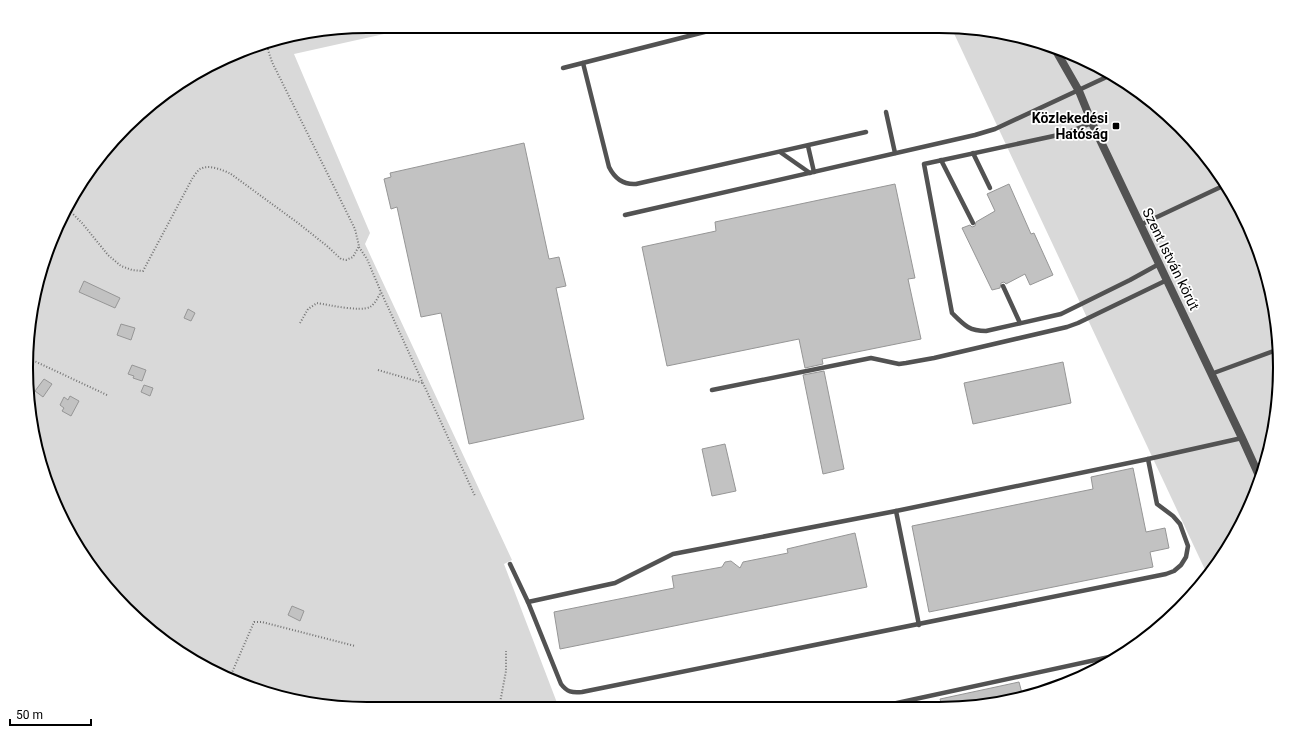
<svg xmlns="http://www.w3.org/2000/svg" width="1306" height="735" viewBox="0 0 1306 735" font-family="Roboto,sans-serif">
  <rect width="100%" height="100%" fill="#fff"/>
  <!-- green -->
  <g fill="#d9d9d9">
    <polygon points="368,26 420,26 294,54 370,233 365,244 512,560 504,564 559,708 345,708 279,697 197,663 111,592 52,498 27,390 38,279 84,178 160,96 258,44"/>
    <polygon points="951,27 961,27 1027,38 1109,72 1164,111 1210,160 1245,217 1268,279 1279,345 1277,412 1262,477 1234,538 1207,574"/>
  </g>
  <!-- building -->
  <g fill="#c2c2c2" stroke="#969696">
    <polygon points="524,143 549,259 559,257 566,286 556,288 584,419 469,444 441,313 421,317 397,207 391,209 384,179 391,177 390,173"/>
    <polygon points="895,184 915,278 908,279 921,339 822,359 823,364 805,368 799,339 667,366 642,247 716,231 715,222"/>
    <polygon points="1009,184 1031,234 1034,233 1053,275 1030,285 1025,274 1006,284 1004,282 1001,283 1000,288 992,290 962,228 970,225 972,227 975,226 976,222 995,211 987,194"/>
    <polygon points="84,281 120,298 115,308 79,292"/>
    <polygon points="188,309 195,313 191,321 184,318"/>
    <polygon points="121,324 135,328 131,340 117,335"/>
    <polygon points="1063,362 1071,403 973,424 964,383"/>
    <polygon points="132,365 146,370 142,381 133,378 134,376 128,374"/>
    <polygon points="824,371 844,469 823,474 803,375"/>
    <polygon points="44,379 52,384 43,397 35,391"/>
    <polygon points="144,385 153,388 150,396 141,392"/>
    <polygon points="70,396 79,401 71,416 62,411 64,408 60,405 64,397 68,400"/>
    <polygon points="725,444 736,491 712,496 702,449"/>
    <polygon points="1133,468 1146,532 1165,528 1169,548 1150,552 1153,567 929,612 912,526 1093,489 1091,477"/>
    <polygon points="855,533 867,587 560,649 554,612 674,588 672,576 722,567 725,562 731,561 740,568 743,562 788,553 787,549"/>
    <polygon points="292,606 304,611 300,621 288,615"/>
    <polygon points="1019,682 1023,697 983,706 942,706 940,699"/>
  </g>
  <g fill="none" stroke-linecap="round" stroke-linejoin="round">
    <!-- path -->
    <g stroke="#747474" stroke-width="2" stroke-dasharray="1 2" stroke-linecap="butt">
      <path d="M69,210L82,223L108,255L121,266L132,270L143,271L192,179C194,176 197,171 200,169C209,164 223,170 231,174L298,223L327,246L341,259L346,260L353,257L359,246L355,229L272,62L268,50V42"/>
      <polyline points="359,247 367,259 381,292 475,496"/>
      <path d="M300,323L308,309L317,303C329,305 360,312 370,307C375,304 378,297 381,292"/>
      <polyline points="30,359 107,395"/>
      <polyline points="378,370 423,383"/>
      <polyline points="230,677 254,622 262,622 355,646"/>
      <polyline points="499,708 506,671 506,651"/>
    </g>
    <!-- service -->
    <g stroke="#525252" stroke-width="4.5">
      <path d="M583,63L609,167C615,179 623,185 636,184L866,132"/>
      <polyline points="563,68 728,26"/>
      <polyline points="886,112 895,153"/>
      <path d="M1092,123L1063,134L924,164L952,313C964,325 969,331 986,331L1061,314L1130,280L1159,264"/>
      <polyline points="808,146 814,172"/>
      <polyline points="780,152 810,173"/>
      <polyline points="973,153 990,188"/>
      <polyline points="941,160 973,223"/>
      <polyline points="625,215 975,135 995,129 1113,74"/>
      <polyline points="1140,225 1225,185"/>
      <polyline points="1003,286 1020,323"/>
      <polyline points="1211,374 1279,349"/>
      <polyline points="712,390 871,358 899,364 906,363 934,358 1067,327 1078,323 1167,280"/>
      <polyline points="896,511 919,625"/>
      <path d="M510,564L528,602L561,684C567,692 572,693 582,692L1166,574L1174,571L1181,565L1186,557L1188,546L1180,524L1173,516L1157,504L1148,459"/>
      <polyline points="528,602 615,583 673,554 896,511 1148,459 1242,438"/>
      <polyline points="883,706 1123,654"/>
    </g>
    <!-- tertiary -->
    <polyline stroke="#525252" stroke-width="8" points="1055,49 1079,91 1092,123 1242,438 1261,480"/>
  </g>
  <!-- markers -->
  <rect fill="#000" stroke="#fff" stroke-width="1.5" x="1112" y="122" width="8" height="8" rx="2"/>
  <g text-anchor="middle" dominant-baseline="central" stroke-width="3.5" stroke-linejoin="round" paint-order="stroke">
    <!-- poi labels -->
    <g font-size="14" font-weight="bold" fill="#000" stroke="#fff" text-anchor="end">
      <text x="1108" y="118">Közlekedési<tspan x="1108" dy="16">Hatóság</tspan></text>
    </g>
    <!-- street labels -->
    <g font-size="14" fill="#000" stroke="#fff">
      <text transform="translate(1171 259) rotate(64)">Szent István körút</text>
    </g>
  </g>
  <!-- crop -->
  <path d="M0 0H1306V735H0ZM367 33H939A334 334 0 0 1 1273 367V368A334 334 0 0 1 939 702H367A334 334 0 0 1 33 368V367A334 334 0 0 1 367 33Z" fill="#fff" fill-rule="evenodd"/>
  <path fill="none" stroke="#000" stroke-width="2" d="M367 33H939A334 334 0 0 1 1273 367V368A334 334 0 0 1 939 702H367A334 334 0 0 1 33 368V367A334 334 0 0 1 367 33Z"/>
  <!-- scale -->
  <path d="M10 719v6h81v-6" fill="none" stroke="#000000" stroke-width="2"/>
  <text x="16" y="719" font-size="12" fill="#000000" stroke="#ffffff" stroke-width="3" paint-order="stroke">50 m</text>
</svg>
